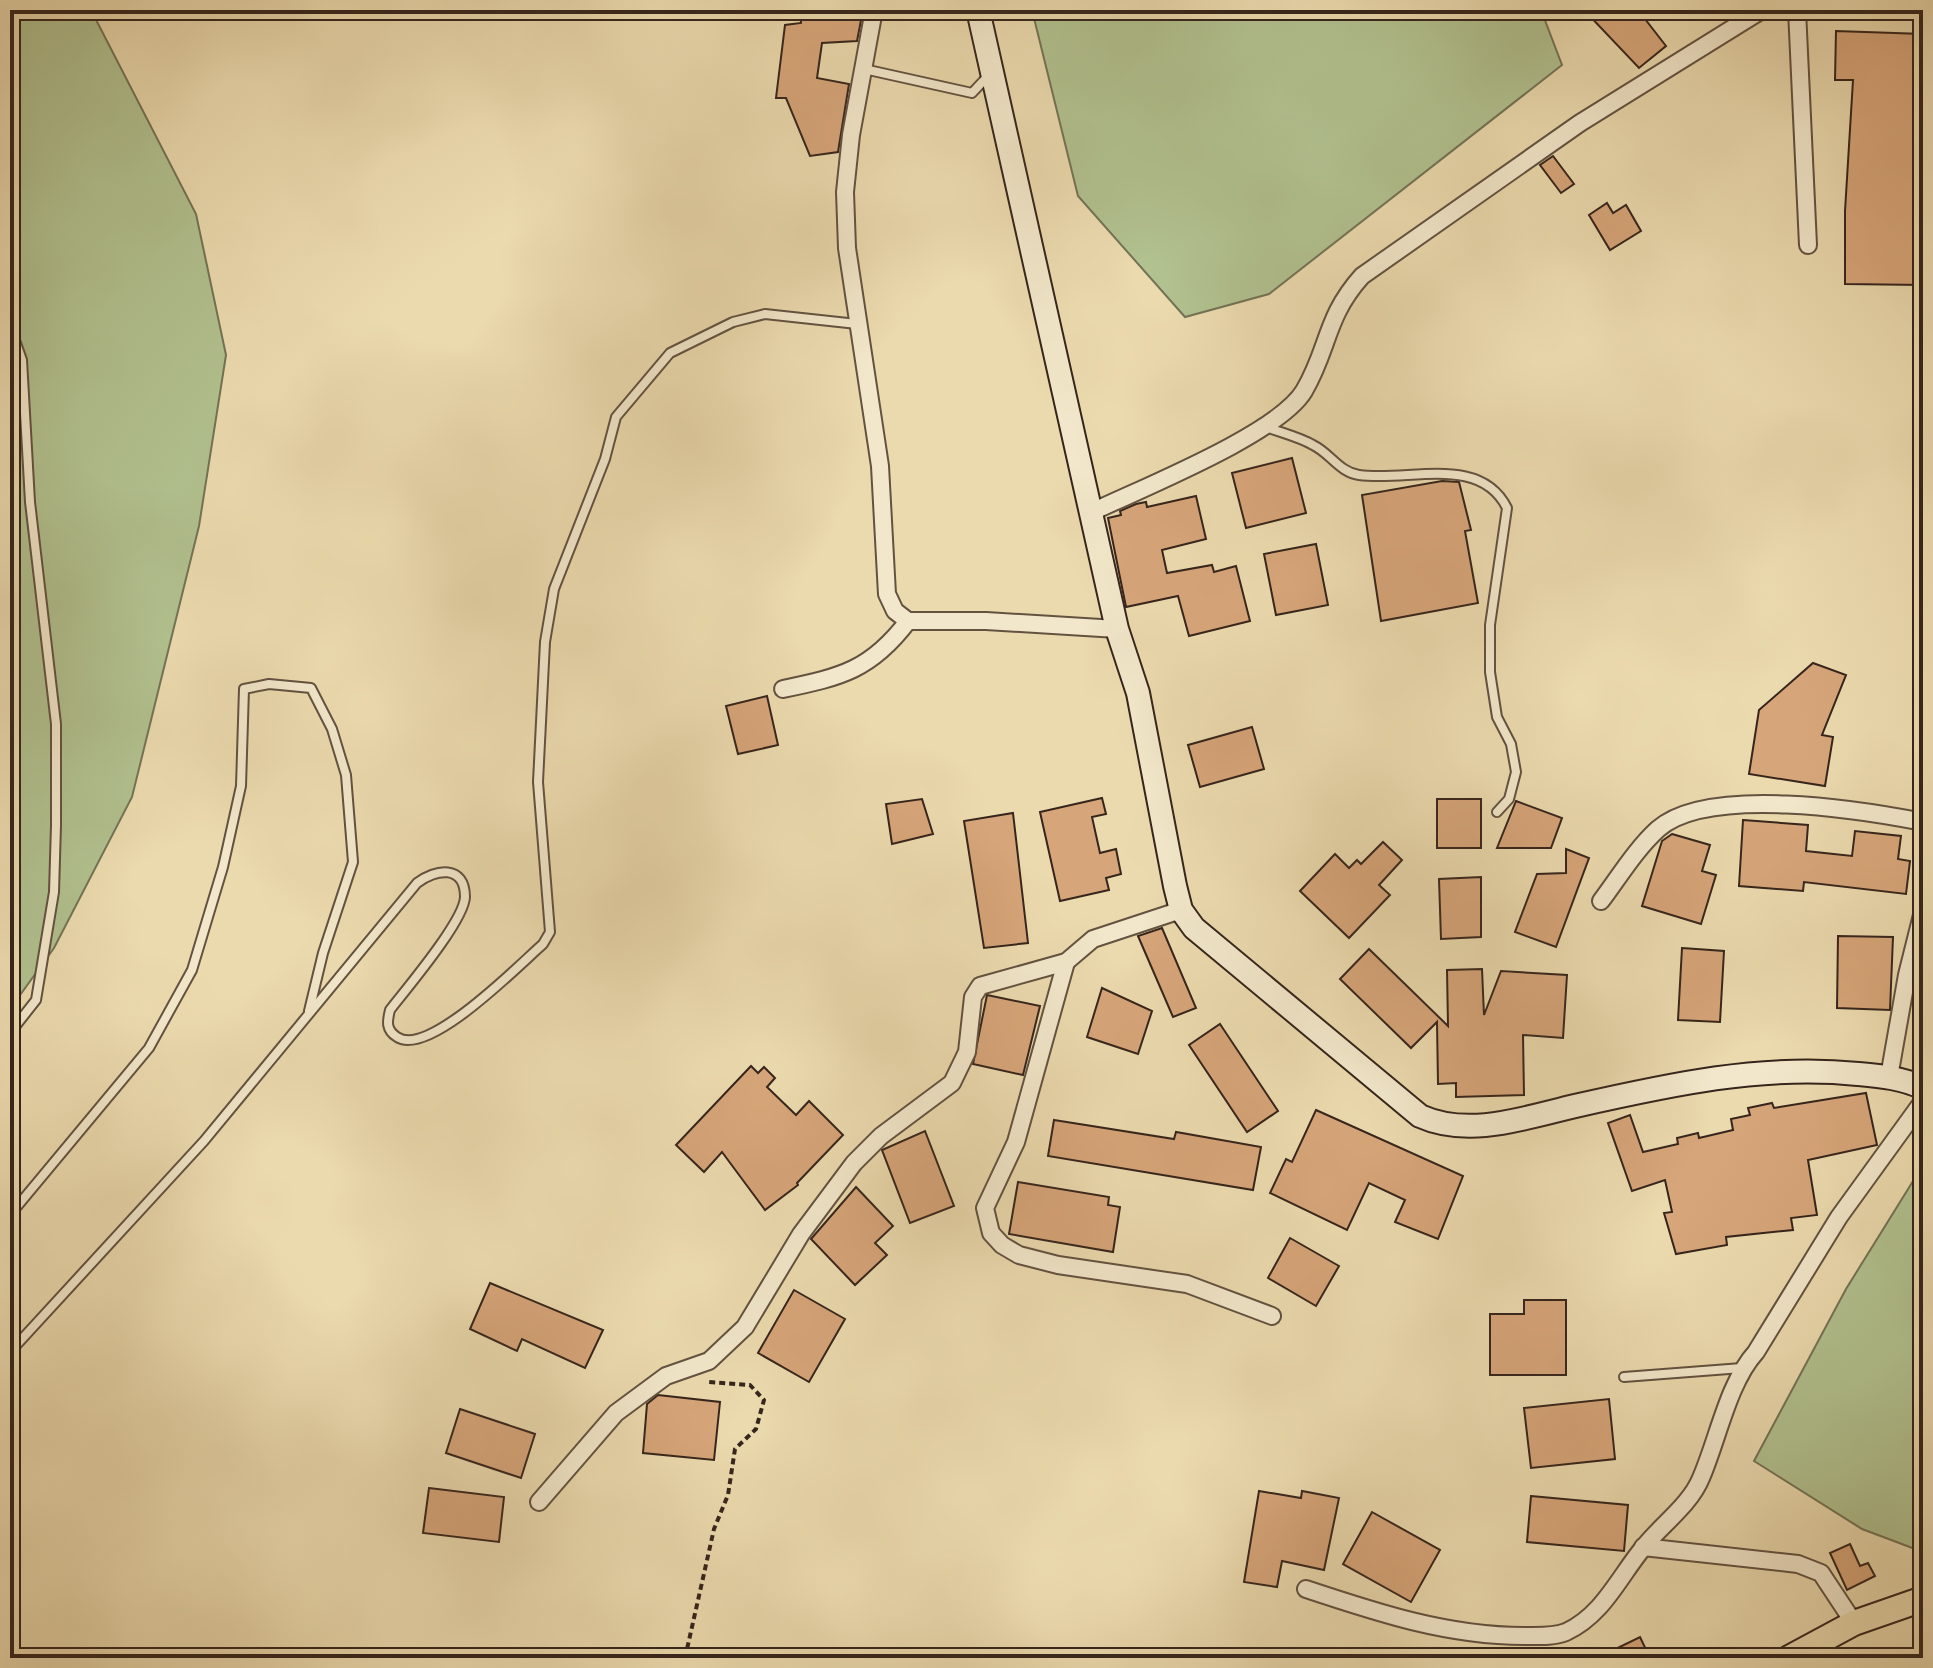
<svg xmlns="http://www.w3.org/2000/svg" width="1933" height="1668" viewBox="0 0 1933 1668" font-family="Alegreya,serif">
  <rect width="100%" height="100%" fill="#ebdaae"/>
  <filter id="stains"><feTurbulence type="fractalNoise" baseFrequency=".0025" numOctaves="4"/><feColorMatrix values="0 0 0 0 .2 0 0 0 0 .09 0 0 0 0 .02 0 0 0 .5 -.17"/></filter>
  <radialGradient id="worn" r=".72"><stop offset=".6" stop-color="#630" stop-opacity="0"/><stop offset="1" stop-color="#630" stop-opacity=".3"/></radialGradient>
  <!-- green -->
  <g fill="#b1c18f" stroke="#747356" stroke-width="2">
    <polygon points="10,10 91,10 196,214 226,355 199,526 132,797 54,948 10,1009"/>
    <polygon points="1032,10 1541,10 1562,65 1269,294 1185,317 1078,196"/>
    <polygon points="1923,1165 1923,1552 1862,1529 1754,1461 1846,1289"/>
  </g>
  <!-- building -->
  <g fill="#d6a579" stroke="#36251c" stroke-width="2">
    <polygon points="800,10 863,10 857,41 822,43 817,78 849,84 838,152 810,156 786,98 776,98 785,25 801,23"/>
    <polygon points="1584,10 1638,10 1666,46 1639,68"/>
    <polygon points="1836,31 1923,34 1923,285 1845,284 1845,211 1853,80 1835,80"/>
    <polygon points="1553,156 1574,184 1561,193 1540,165"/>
    <polygon points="1607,203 1613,213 1626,205 1641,231 1610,250 1589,215"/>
    <polygon points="1292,458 1306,513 1246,528 1232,473"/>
    <polygon points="1442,481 1459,482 1471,530 1465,531 1478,603 1381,621 1362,495"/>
    <polygon points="1196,496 1206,539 1162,550 1167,573 1212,565 1214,572 1236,566 1250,621 1189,636 1178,596 1126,607 1108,518 1121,515 1120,511 1136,504 1146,502 1147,507"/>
    <polygon points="1316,544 1328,605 1276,615 1264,554"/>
    <polygon points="1813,663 1846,675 1822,735 1833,737 1825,786 1749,774 1759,710"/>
    <polygon points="767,696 778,745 738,754 726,706"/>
    <polygon points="1252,727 1264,769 1200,787 1188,745"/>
    <polygon points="1102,798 1106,814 1092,817 1100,853 1116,849 1121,874 1106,878 1109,890 1060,901 1040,812"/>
    <polygon points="922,799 933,834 892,844 886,804"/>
    <rect x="1437" y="799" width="44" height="49"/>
    <polygon points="1516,801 1562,818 1551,848 1497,848"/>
    <polygon points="1013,813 1028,943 984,948 964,821"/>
    <polygon points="1743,820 1808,825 1806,851 1852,856 1855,831 1901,836 1898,859 1910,861 1906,894 1804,882 1803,891 1739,886"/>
    <polygon points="1672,834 1710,845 1702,871 1716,875 1701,924 1642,906 1662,841"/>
    <polygon points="1383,842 1402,860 1379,885 1390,895 1349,938 1300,891 1335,854 1349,868 1357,860 1361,864"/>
    <polygon points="1566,849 1589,858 1556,947 1515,932 1537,874 1566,873"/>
    <polygon points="1481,877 1481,937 1441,939 1439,879"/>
    <polygon points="1162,928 1196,1008 1173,1017 1138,936"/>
    <polygon points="1838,936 1893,937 1890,1010 1837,1008"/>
    <polygon points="1682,948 1724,951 1720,1022 1678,1020"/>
    <polygon points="1369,949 1448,1026 1447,970 1482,969 1484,1015 1501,971 1567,975 1563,1038 1523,1035 1524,1095 1456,1097 1456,1083 1438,1084 1437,1022 1411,1048 1340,979"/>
    <polygon points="1102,988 1152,1011 1138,1054 1087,1037"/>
    <polygon points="987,995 1040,1006 1023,1075 973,1064"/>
    <polygon points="1220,1024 1278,1111 1247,1132 1189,1045"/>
    <polygon points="751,1066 758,1073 764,1067 775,1078 767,1087 796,1115 809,1101 843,1135 797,1183 798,1185 765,1210 722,1152 704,1172 676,1145"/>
    <polygon points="1866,1093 1877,1145 1808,1160 1817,1215 1791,1218 1793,1230 1726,1237 1727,1245 1676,1254 1664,1213 1672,1212 1665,1180 1632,1191 1608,1123 1630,1115 1643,1152 1678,1144 1677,1138 1698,1133 1699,1138 1733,1130 1731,1119 1750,1115 1748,1108 1772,1103 1774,1108"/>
    <polygon points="1316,1110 1463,1176 1438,1239 1395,1222 1405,1200 1369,1183 1347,1230 1270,1193 1286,1159 1292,1162"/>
    <polygon points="1054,1120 1174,1139 1176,1132 1261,1147 1253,1190 1048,1156"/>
    <polygon points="925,1131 954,1206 910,1223 882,1150"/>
    <polygon points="1018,1182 1109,1197 1108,1205 1120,1207 1113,1252 1009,1234"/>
    <polygon points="856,1187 893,1226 875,1243 887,1255 855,1285 811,1239"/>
    <polygon points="1290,1238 1339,1266 1316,1306 1268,1278"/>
    <polygon points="490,1283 603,1330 585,1368 522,1339 517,1351 470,1329"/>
    <polygon points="794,1290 845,1319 809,1382 758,1353"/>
    <polygon points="1524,1300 1566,1300 1566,1375 1490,1375 1490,1314 1524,1314"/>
    <polygon points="658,1395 720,1402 714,1460 643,1453 647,1404"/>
    <polygon points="1609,1399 1615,1459 1531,1468 1524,1408"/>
    <polygon points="460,1409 535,1434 521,1478 446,1453"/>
    <polygon points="429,1488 504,1497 499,1542 423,1533"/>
    <polygon points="1259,1491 1301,1498 1302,1491 1339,1498 1324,1570 1282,1561 1277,1587 1244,1582"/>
    <polygon points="1531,1496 1628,1505 1624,1551 1527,1542"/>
    <polygon points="1372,1512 1440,1550 1411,1602 1343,1564"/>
    <polygon points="1850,1544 1860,1566 1868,1563 1875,1576 1847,1590 1830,1553"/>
    <polygon points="1640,1637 1650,1658 1597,1658"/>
  </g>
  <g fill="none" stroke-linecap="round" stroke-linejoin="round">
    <!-- lane casing -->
    <g stroke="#635240" stroke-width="12">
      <g id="lane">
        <polyline points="864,69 972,93 989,75"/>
        <polyline points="10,326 22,360 30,502 56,724 56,825 54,892 36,1000 10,1033"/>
        <path d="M1266,427C1282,433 1299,437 1313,445C1330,453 1339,472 1359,475C1409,482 1480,454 1507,508L1490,625V672L1497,717L1511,744L1516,772L1509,799L1497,812"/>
        <polyline points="10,1215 149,1048 192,970 223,867 241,786 244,689 269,684 311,688 332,729 346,775 353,862 323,953 309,1011"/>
        <path d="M10,1352L204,1141L417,883C435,869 465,864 465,897C464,921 407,988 390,1010C387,1022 386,1030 397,1037C428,1058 518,966 543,944L550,932L538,782L545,642L554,589L605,459L616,417L670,353L733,322L765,314L857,324"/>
        <polyline points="1624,1377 1742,1368"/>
      </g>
    </g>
    <!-- street casing -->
    <g stroke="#635240" stroke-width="20">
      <g id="street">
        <polyline points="874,10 851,135 845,192 847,248 880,466 887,594 895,611 908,621 986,621 1117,629"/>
        <polyline points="1797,10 1808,245"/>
        <path d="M1092,512C1142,488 1278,434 1304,391C1329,349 1325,317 1362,276L1580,123L1762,10"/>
        <path d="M783,689C841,677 871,670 908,621"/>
        <path d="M1601,901C1619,877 1636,849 1658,829C1708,785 1862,810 1923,822"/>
        <polyline points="1066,962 1016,1142 985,1208 991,1233 1002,1245 1019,1255 1058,1265 1187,1284 1272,1316"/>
        <polyline points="1889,1077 1907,975 1923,911"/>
        <polyline points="539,1502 616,1413 666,1376 709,1361 745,1327 801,1234 854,1163 881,1136 952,1083 967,1052 973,997 980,986 1066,962 1093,939 1181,910"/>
        <polyline points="1643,1547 1798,1564 1821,1573 1854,1623"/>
        <path d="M1306,1589C1378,1613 1448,1636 1524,1636C1537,1636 1554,1637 1566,1632C1603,1615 1619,1577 1643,1548C1661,1525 1690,1505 1701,1478C1718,1439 1728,1383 1756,1352L1839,1217L1923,1101"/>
      </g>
    </g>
    <!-- secondary casing -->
    <g stroke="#36251c" stroke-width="26">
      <path id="secondary" d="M978,10L1117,629L1138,693L1175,886L1181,910L1194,928L1420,1116C1469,1138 1524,1118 1575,1106C1668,1085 1762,1064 1858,1074C1880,1076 1903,1078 1923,1088"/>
    </g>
    <!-- primary casing -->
    <g stroke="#36251c" stroke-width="28">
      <polyline id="primary" points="1789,1658 1854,1623 1923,1599"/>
    </g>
    <!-- path -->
    <polyline stroke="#36251c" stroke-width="4" stroke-dasharray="6 4" stroke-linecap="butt" points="685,1658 714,1529 728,1495 735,1449 756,1429 764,1400 750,1385 708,1382"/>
    <!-- lane -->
    <use href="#lane" stroke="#f2e7ca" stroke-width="8"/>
    <!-- street -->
    <use href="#street" stroke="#f2e7ca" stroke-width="16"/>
    <!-- secondary -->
    <use href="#secondary" stroke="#f2e7ca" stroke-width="22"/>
    <!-- primary -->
    <use href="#primary" stroke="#ebdaae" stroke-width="24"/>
  </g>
  <!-- margin -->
  <rect width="1933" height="1668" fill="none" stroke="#ebdaae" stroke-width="40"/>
  <rect x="12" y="12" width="1909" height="1644" fill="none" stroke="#36251c" stroke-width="4"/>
  <rect x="20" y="20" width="1893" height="1628" fill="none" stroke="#36251c" stroke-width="2"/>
  <rect width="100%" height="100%" filter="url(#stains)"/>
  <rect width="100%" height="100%" fill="url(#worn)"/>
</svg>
